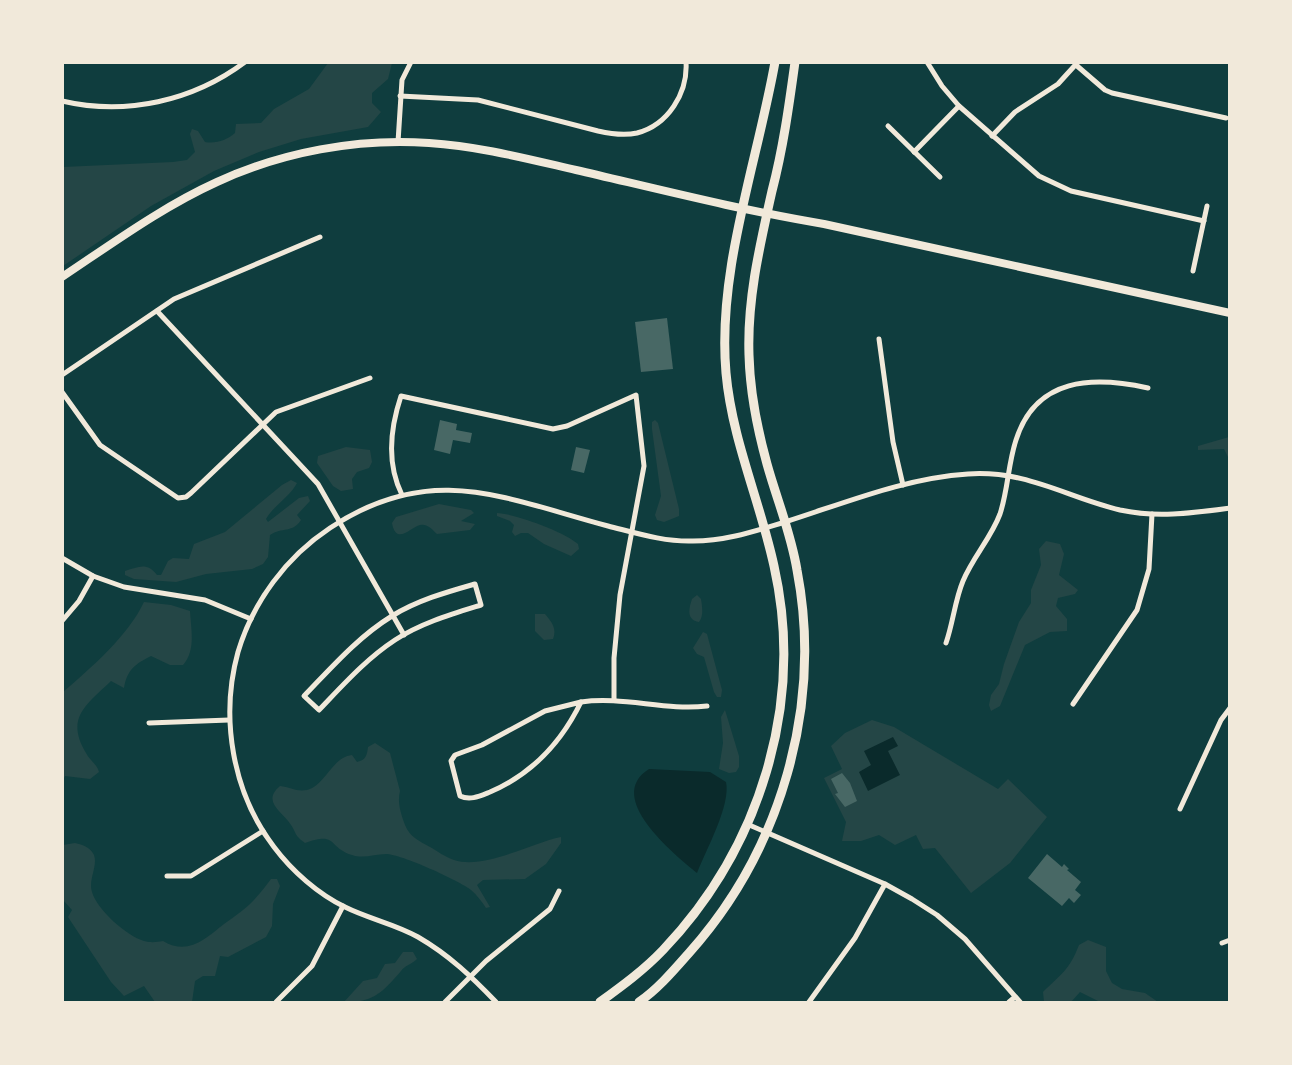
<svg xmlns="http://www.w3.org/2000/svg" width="1292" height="1065" viewBox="0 0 1292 1065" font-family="'Nunito Sans',sans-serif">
  <rect width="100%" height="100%" fill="#0f3d3e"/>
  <!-- green -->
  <g fill="#244646">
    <path d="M328,63H392L388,79L372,93V103L381,112L368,127L301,139L259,152L214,171L151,206L63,266V167L173,162L187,160L195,152L190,134L192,129L198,131L205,142C216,144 227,140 235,133L236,124L261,123L274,109L309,89Z"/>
    <polygon points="655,420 658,423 679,509 679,516 664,522 657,520 655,515 661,496 652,429 652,422"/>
    <polygon points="1229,437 1229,459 1224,449 1198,450 1198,446"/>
    <polygon points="346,447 370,450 372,462 369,468 357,472 352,479 353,489 341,491 333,486 317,463 318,456"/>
    <path d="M291,480L297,483C290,497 274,505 266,519L268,522L299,498L308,496L310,501L297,515L301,520C293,533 282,527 270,535L268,557L263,564L252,569L206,574L176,582L134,579L125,575V571C139,567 147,562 157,575H161L168,561L173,558L189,559L194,544L225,532L282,485Z"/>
    <path d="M439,504L471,510L474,513L461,521L475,524L470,530L437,534C433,530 427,523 420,525C411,527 396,546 392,523L396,517Z"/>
    <path d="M497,513C516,514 565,532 578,544L579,549L571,556L544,544L528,533H521L515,536L512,532L514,525L510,521L497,516Z"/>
    <polygon points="1046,541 1060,544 1064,554 1059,575 1078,590 1075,594 1058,598 1056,606 1067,619 1067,631 1050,632 1025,645 1000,706 991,711 989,705 991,695 999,684 1004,664 1019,622 1031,603 1031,590 1041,565 1039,549"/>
    <path d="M697,595L701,599C702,606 704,616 699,622C686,620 689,608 692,599Z"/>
    <path d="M144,602L171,605L190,611C191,629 196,651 183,665H170L151,656C135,664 127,670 124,688L111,681C86,705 65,718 86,753C90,761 97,764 99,772L90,779L65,776L63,780V692C91,668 128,636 144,602Z"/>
    <path d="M535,614H545C552,622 557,629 553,639L544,640L535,631Z"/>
    <polygon points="703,632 707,634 722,690 721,697 717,697 714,692 704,657 697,654 693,648"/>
    <polygon points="725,710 739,756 739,767 736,772 729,773 719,769 723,743 721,717"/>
    <polygon points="872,720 894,727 998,789 1008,779 1047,817 1010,863 971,893 935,848 923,849 916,835 895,845 879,835 861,841 842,841 846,822 824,778 842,769 831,746 845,733"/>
    <path d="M375,743L390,753L400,791C397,803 401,814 405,825C410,837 419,841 430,847C437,851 445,857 454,860C484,870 531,843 561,837V843L546,864L525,879L483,880L477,885L490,907L486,908C482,902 477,895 471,890C460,881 401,854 386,854C375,854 363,859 352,855C327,847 338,831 305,843C294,835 297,834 291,825C283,812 261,802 280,786C290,787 296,792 307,790C326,785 332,757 352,755L357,762C366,760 367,755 368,747Z"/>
    <path d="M75,843C83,845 90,847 94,855C98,866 88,880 92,892C97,910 127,936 144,941C151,943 157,942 163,941C188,956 205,939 224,924C247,908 254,902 271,879H277L280,886L273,904L272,926L266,937L228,957L220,956L215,976H203L195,981L192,1002H155L144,986L124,996L111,982L68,917L72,910L63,900V845Z"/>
    <path d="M1088,940L1106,947V971L1112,983L1122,989L1145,993L1158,1002H1100L1080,992L1071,1002H1044L1043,992C1061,974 1069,971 1079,945Z"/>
    <path d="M403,952H413L417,959C412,964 404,966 401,971C383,992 373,1003 344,1002L363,981L377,978L385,964L395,963Z"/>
  </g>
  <!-- water -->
  <g fill="#0a2a2b">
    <polygon points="893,737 898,746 888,751 900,775 868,791 859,772 871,765 864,751"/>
    <path d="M649,769L710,772L726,782C731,805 706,850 697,873C673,853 604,797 649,769Z"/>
  </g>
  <!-- building -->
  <g fill="#486865">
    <polygon points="667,318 673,369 641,372 635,322"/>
    <polygon points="440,420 457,424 456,430 472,433 470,443 453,440 450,454 434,450"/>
    <polygon points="576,447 590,450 584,473 571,470"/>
    <polygon points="842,773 850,783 857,801 845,807 835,794 838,793 831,779"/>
    <polygon points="1047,854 1062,867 1064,864 1069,869 1067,870 1081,882 1075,890 1081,895 1074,903 1069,898 1062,906 1028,878"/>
  </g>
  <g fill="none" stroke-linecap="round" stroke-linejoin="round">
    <!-- minor -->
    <g stroke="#f1e9da" stroke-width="5">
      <polyline points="927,62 942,86 959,106 1039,176 1071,191 1204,221"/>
      <polyline points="1076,65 1105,90 1112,93 1226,118"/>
      <path d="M400,96L478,100L598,131C611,134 624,136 637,133C668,125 688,93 686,62"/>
      <path d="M62,101C126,116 193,101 245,62"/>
      <polyline points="888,126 940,177"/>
      <polyline points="992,136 1015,112 1058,84 1078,62"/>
      <polyline points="398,142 402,80 411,62"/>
      <polyline points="914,152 959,106"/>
      <polyline points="1193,271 1207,206"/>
      <polyline points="157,311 318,484 404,635"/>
      <polyline points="879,339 893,442 903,485"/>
      <polyline points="62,375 174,299 320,237"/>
      <polyline points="62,392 100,445 178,498 186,497 191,493 276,412 370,378"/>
      <path d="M402,495C386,463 390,429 401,396L553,429L567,426L636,395L644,466L620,595L614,658V700"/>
      <polyline points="62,558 93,576 124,587 205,600 251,619"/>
      <path d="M475,584L481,605C452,614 421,623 395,640C366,659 343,685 319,710L304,696C332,667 358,637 392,616C418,600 447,592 475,584Z"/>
      <polyline points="62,621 79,601 93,576"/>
      <path d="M946,643C953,623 955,600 963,581C973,557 991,538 1000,514C1008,490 1008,464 1016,440C1036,377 1093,376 1148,388"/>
      <path d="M581,702C561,743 532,774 490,792C480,796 470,801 460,796L451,761L455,755L482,745L545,711Z"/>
      <path d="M581,702C623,696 665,711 707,706"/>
      <polyline points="1073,704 1137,610 1149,569 1152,514"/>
      <polyline points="149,723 229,720"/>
      <polyline points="1180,809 1221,720 1230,708"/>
      <polyline points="747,824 885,884 912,899 937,915 965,939 1020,1002"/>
      <polyline points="167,876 191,876 263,831"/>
      <polyline points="1222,943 1230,940"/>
      <polyline points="276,1002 312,966 343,906"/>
      <polyline points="445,1002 486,961 550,909 559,891"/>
      <path d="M496,1002C472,977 449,955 418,937C395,924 369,919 345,907C318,894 292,871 274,847C232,792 220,717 238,652C253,602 286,557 330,528C431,461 503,498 608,526C636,533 664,542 693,541C726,541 755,531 785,522C845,503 905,478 968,474C1027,470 1066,497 1120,510C1157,518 1192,513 1230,508"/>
      <polyline points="809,1002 855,938 885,884"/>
      <polyline points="1009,1002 1015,997"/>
    </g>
    <!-- secondary -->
    <path stroke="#f1e9da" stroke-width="8" d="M62,277C113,243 162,207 217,182C282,152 357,138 429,143C478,146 528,159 576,170C658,189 740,210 824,224L1230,313"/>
    <!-- primary -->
    <g stroke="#f1e9da" stroke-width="9">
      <path d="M600,1002C622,986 644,970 663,950C760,848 805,704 774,566C760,501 732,440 726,373C717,271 757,163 775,62"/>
      <path d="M639,1002C658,989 674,970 689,953C781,850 823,706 797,570C791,533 777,500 767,464C757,428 750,392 749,355C747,299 760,245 772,191C783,149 789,106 795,62"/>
    </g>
  </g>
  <!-- border -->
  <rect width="1292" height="1065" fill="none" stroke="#f1e9da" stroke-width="128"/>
</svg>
